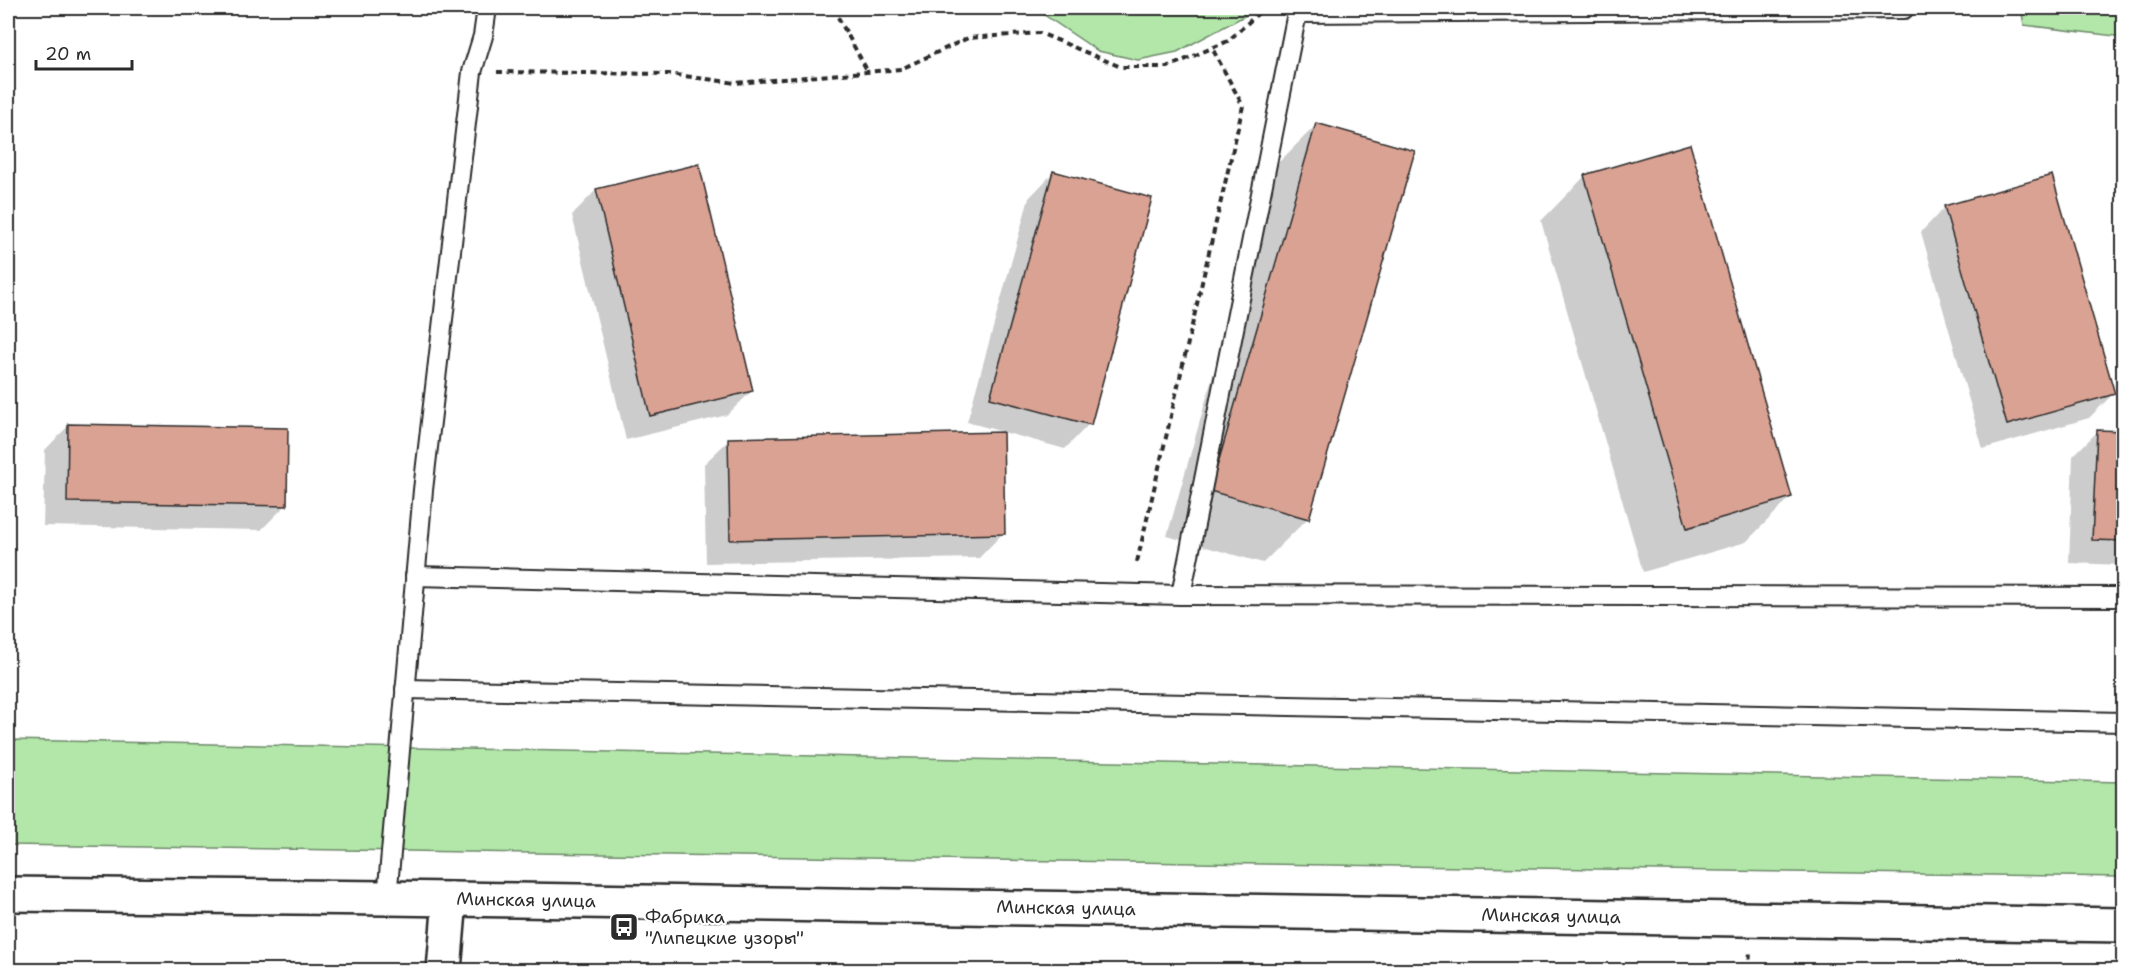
<svg xmlns="http://www.w3.org/2000/svg" width="2131" height="978" viewBox="0 0 2131 978" font-family="'Shantell Sans',sans-serif">
  <rect width="100%" height="100%" fill="#fff"/>
  <filter id="ink" filterUnits="userSpaceOnUse"><feTurbulence type="fractalNoise" baseFrequency=".0167" numOctaves="2"/><feDisplacementMap in="SourceGraphic" scale="12" xChannelSelector="R" yChannelSelector="G"/><feConvolveMatrix kernelMatrix="1 2 1 2 8 2 1 2 1" color-interpolation-filters="sRGB"/></filter>
  <g filter="url(#ink)">
    <!-- green -->
    <g fill="#b2e7a9" stroke="#6e896a" stroke-width="1.5">
      <polygon points="1034,8 1255,8 1252,12 1177,52 1138,60 1098,51"/>
      <polygon points="2021,8 2123,8 2123,37 2024,25"/>
      <polygon points="8,740 2123,782 2123,877 8,845"/>
    </g>
    <!-- shadow -->
    <g fill="#0003">
      <polygon points="1317,124 1308,518 1263,563 1167,536 1272,169"/>
      <polygon points="1053,173 1089,424 1065,449 967,422 1029,198"/>
      <polygon points="1585,176 1791,497 1746,542 1643,572 1541,221"/>
      <polygon points="596,190 752,391 727,415 626,440 572,215"/>
      <polygon points="1945,207 2113,394 2089,418 1983,449 1921,232"/>
      <polygon points="69,425 285,506 261,530 43,526 45,450"/>
      <polygon points="2097,432 2124,433 2124,565 2069,563 2073,456"/>
      <polygon points="729,440 1003,533 979,558 706,563 704,464"/>
    </g>
    <!-- building -->
    <g fill="#daa293" stroke="#2b2b2b" stroke-width="1.5">
      <polygon points="1316,123 1415,151 1309,519 1210,491"/>
      <polygon points="1690,144 1792,497 1687,528 1584,175"/>
      <polygon points="699,164 753,391 650,416 596,189"/>
      <polygon points="1053,171 1152,198 1091,425 990,398"/>
      <polygon points="2052,175 2115,394 2007,425 1944,206"/>
      <polygon points="68,424 288,428 287,506 67,502"/>
      <polygon points="2097,430 2124,431 2124,541 2092,540"/>
      <polygon points="1003,432 1005,534 730,540 728,438"/>
    </g>
    <g fill="none" stroke-linecap="round" stroke-linejoin="round">
      <!-- lane casing -->
      <g stroke="#2b2b2b" stroke-width="22">
        <g id="lane">
          <polyline points="415,576 1181,595 1297,13 1904,9"/>
          <polyline points="1181,595 2124,597"/>
          <polyline points="405,689 2124,722"/>
          <polyline points="387,898 423,490 472,72 483,36 487,8"/>
        </g>
      </g>
      <!-- street casing -->
      <g stroke="#2b2b2b" stroke-width="38">
        <g id="street">
          <polyline points="8,894 387,898 2124,925"/>
          <polyline points="444,970 450,899"/>
        </g>
      </g>
      <!-- path -->
      <g stroke="#2b2b2b" stroke-width="4" stroke-dasharray="6 4.5" stroke-linecap="butt">
        <polyline points="833,8 868,72"/>
        <polyline points="497,72 669,74 736,83 901,69 968,38 1040,33 1121,67 1168,67 1228,41 1264,8"/>
        <polyline points="1137,562 1243,106 1212,48"/>
        <polyline points="1749,970 1750,950"/>
      </g>
      <!-- lane -->
      <use href="#lane" stroke="#fff" stroke-width="18"/>
      <!-- street -->
      <use href="#street" stroke="#fff" stroke-width="33"/>
    </g>
  </g>
  <!-- icons -->
  <defs>
    <g id="bus-square" transform="scale(1.5)"><rect x="-9" y="-9" width="18" height="18" rx="4" fill="#2b2b2b" stroke="#fff"/><path d="M-5-6H5V4H4V6H2V4H-2V6H-4V4H-5ZM-3.5-4V0h7V-4ZM-3.5 1.2v1.5H-2V1.2ZM2 1.2v1.5H3.5V1.2Z" fill="#fff"/></g>
  </defs>
  <g fill-rule="evenodd">
    <use href="#bus-square" x="624" y="927"/>
  </g>
  <g text-anchor="middle" dominant-baseline="central" stroke-width="4.5" stroke-linejoin="round" paint-order="stroke">
    <!-- street labels -->
    <g font-size="18" fill="#2b2b2b" stroke="#fff">
      <text transform="translate(526 900) rotate(1)">Минская улица</text>
      <text transform="translate(1066 908) rotate(1)">Минская улица</text>
      <text transform="translate(1551 916) rotate(1)">Минская улица</text>
    </g>
    <!-- poi labels -->
    <g font-size="18" fill="#2b2b2b" stroke="#fff" text-anchor="start">
      <text x="645" y="917">Фабрика<tspan x="645" dy="21">"Липецкие узоры"</tspan></text>
    </g>
  </g>
  <!-- margin -->
  <rect width="2131" height="978" fill="none" stroke="#fff" stroke-width="30"/>
  <rect x="15" y="15" width="2101" height="948" fill="none" stroke="#2b2b2b" stroke-width="2" filter="url(#ink)"/>
  <!-- scale -->
  <path d="M36 60v9h96v-9" fill="none" stroke="#2b2b2b" stroke-width="3"/>
  <text x="45" y="60" font-size="18" fill="#2b2b2b" stroke="#ffffff" stroke-width="4.5" paint-order="stroke">20 m</text>
</svg>
